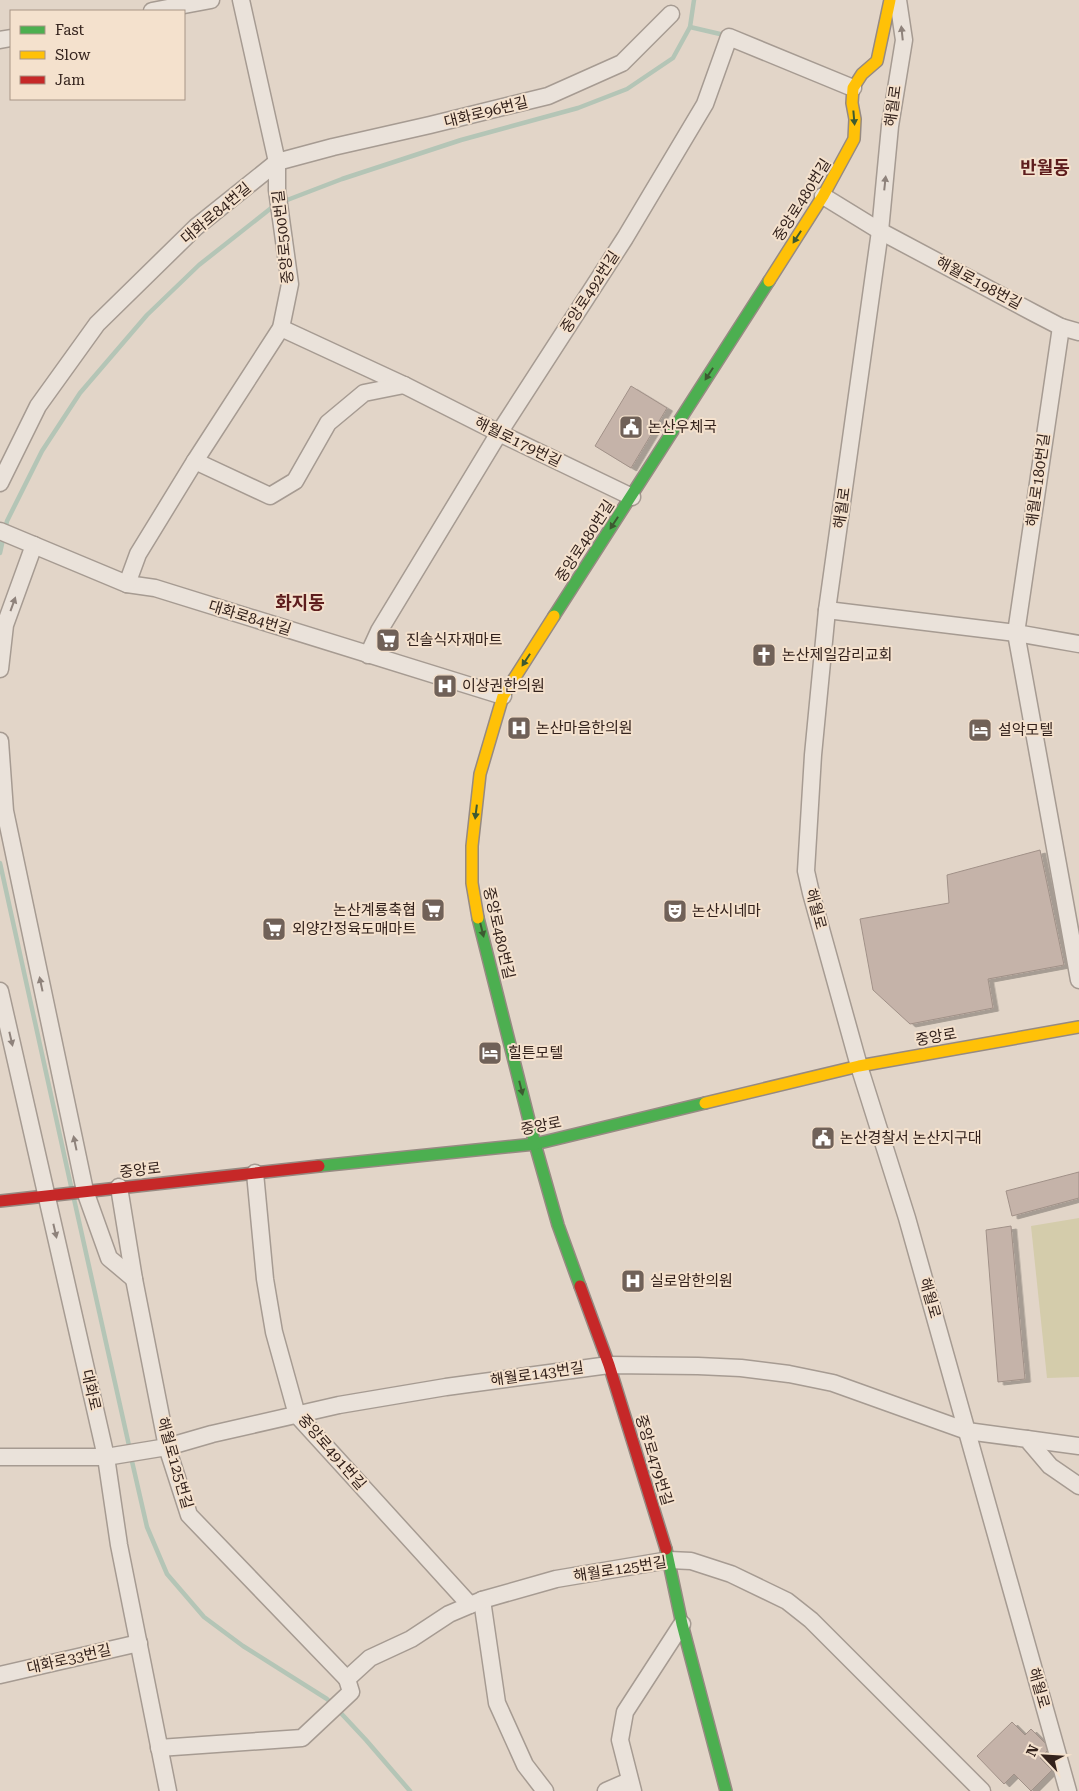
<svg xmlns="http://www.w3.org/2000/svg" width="1079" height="1791" viewBox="0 0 1079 1791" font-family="'Roboto Serif','Noto Sans KR',serif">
  <defs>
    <filter id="shadow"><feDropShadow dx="5.5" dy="3" stdDeviation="0" flood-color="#0004"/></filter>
  </defs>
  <rect width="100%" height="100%" fill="#e2d5c8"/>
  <!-- green -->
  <polygon fill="#d4ccab" points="1079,1218 1079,1377 1047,1378 1031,1226"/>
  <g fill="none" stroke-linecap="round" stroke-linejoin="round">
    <!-- stream -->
    <g stroke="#b4c5b6" stroke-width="4.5">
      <polyline points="690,27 720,34"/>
      <polyline points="282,202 342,179 461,140 578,108 627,89 673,58 690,27 694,0"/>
      <polyline points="0,553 7,521 42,451 80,393 147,315 199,265 275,205"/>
      <polyline points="0,863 71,1186"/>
      <polyline points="74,1199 130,1450"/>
      <polyline points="131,1457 147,1527 167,1574 204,1617 243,1646 327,1699 332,1704"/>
      <polyline points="338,1710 366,1740 410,1791"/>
    </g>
  </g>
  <!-- building -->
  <g fill="#c5b3a9" stroke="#a19188" filter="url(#shadow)">
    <polygon points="631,386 667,408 631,468 595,446"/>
    <polygon points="1040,850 1064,965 988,979 993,1008 910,1024 873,990 860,919 949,903 947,875"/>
    <polygon points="1079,1172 1079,1198 1012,1216 1006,1191"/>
    <polygon points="1011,1226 1025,1379 998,1382 986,1230"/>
    <polygon points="1012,1722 1025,1735 1031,1729 1050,1748 1040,1758 1052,1770 1031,1791 1014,1774 1004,1784 977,1756"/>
  </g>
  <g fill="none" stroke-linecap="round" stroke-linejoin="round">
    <!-- street casing -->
    <g stroke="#a69b92" stroke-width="19">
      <g id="street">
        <polyline points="898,0 904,40 890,126 880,231 827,610 813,755 806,871 811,893 859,1066 907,1218 1068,1791"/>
        <polyline points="152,11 211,0"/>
        <polyline points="0,40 11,38"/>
        <polyline points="823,196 880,231 1034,313 1061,327 1079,332"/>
        <polyline points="1061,327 1016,633 1079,980"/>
        <polyline points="281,328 404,385 499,433 632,497"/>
        <polyline points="195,461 270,496 295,481 328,423 364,393 404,385"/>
        <polyline points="0,483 38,406 97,324 196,227 277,162 333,147 430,125 548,96 622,63 671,14"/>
        <polyline points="0,531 127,584 155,588 503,696"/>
        <polyline points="127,584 138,554 195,461 281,328 290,284 277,190 277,162 241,0"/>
        <polyline points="827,610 1016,633 1079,644"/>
        <polyline points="368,655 379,631 499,433 625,238 705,104 729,37 853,88"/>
        <polyline points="0,669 5,625 34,545"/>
        <polyline points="0,741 5,811 85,1191 109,1258 134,1279"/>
        <polyline points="0,991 106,1457 119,1545 168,1791"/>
        <polyline points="255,1173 265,1279 274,1332 297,1415 470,1605"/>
        <polyline points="119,1187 134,1279 167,1447 189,1515 347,1679"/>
        <polyline points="1027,1439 1079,1446"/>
        <polyline points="0,1457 106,1457 167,1447 212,1434 339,1405 446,1387 609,1365 698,1366 741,1368 789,1374 833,1383 967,1431 1027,1439 1050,1466 1079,1486"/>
        <polyline points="482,1600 497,1703 525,1765 545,1791"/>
        <polyline points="0,1675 139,1643"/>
        <polyline points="159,1748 302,1738 351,1692 347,1679 370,1658 411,1639 449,1614 482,1600 556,1579 669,1560 691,1561 731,1574 787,1601 811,1620 982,1791"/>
        <polyline points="606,1791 629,1781"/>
        <polyline points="633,1791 620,1740 625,1712 682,1624"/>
      </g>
    </g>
    <!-- fast casing -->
    <g stroke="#968a82" stroke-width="14">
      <g id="fast">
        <polyline points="554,616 769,281"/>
        <polyline points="478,918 535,1144 558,1225 580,1286"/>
        <polyline points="319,1166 535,1144 705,1103"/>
        <polyline points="666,1549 682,1624 726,1791"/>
      </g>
    </g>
    <!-- slow casing -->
    <g stroke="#968a82" stroke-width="14">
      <g id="slow">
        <polyline points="769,281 823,196 854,139 855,119 852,103 853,88 862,74 877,61 890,0"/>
        <polyline points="478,918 472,883 472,846 480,774 503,696 554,616"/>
        <polyline points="705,1103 859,1066 1079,1027"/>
      </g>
    </g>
    <!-- jam casing -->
    <g stroke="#968a82" stroke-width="14">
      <g id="jam">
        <polyline points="0,1201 319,1166"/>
        <polyline points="580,1286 609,1365 666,1549"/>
      </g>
    </g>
    <!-- street -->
    <use href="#street" stroke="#eae2da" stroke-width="16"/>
    <!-- fast -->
    <use href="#fast" stroke="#4caf50" stroke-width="11"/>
    <!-- slow -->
    <use href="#slow" stroke="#ffc107" stroke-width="11"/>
    <!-- jam -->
    <use href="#jam" stroke="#c62828" stroke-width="11"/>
  </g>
  <!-- one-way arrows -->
  <defs><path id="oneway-solid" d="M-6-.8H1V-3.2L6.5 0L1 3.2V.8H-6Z" transform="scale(1.25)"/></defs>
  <g fill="#8e827b">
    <use href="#oneway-solid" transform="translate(902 33) rotate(-96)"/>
    <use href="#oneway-solid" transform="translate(885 183) rotate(-84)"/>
    <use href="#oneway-solid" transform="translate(13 604) rotate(-70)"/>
    <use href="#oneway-solid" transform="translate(41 984) rotate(-102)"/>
    <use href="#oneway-solid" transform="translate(11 1039) rotate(77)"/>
    <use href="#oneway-solid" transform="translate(75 1143) rotate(-102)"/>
    <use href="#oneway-solid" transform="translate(55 1231) rotate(77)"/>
  </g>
  <g fill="#3d5a31">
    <use href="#oneway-solid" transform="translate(854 118) rotate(85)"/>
    <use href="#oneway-solid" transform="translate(797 237) rotate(123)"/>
    <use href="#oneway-solid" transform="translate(709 374) rotate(123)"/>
    <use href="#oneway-solid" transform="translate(614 523) rotate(123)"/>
    <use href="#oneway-solid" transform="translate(526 660) rotate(123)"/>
    <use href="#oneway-solid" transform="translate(476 812) rotate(97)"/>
    <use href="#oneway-solid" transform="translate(482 930) rotate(76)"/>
    <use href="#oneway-solid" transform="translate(521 1088) rotate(76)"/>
  </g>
  <!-- icons -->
  <defs>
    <g id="civic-square" transform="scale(1.25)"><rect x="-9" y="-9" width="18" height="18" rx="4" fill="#706158" stroke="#f4e1cd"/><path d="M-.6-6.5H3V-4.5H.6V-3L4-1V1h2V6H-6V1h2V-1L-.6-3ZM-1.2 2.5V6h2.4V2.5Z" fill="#fff"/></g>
    <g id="supermarket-square" transform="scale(1.25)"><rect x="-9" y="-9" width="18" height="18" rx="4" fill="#706158" stroke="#f4e1cd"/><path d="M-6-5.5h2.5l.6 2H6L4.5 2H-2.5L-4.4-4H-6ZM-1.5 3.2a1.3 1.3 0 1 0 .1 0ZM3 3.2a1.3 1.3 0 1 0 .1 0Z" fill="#fff"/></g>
    <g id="church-square" transform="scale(1.25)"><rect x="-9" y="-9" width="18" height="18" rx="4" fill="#706158" stroke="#f4e1cd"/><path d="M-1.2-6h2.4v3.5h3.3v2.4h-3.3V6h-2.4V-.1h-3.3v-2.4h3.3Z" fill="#fff"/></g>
    <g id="hospital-square" transform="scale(1.25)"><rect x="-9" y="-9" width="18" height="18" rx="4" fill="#706158" stroke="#f4e1cd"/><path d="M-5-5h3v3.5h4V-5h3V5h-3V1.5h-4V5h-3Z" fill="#fff"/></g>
    <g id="hotel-square" transform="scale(1.25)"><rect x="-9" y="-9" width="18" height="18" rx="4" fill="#706158" stroke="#f4e1cd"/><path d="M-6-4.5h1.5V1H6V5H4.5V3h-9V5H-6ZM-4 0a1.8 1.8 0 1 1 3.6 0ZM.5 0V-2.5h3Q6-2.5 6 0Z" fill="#fff"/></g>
    <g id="theatre-square" transform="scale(1.25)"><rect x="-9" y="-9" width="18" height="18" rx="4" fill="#706158" stroke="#f4e1cd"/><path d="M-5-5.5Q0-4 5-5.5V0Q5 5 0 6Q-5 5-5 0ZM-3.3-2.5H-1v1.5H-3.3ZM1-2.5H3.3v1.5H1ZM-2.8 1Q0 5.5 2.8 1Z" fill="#fff"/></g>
  </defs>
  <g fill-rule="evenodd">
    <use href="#civic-square" x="631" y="427"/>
    <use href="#supermarket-square" x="388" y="640"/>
    <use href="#church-square" x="764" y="655"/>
    <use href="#hospital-square" x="445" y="686"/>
    <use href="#hospital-square" x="519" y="728"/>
    <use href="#hotel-square" x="980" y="730"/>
    <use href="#supermarket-square" x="433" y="910"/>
    <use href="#theatre-square" x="675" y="911"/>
    <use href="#supermarket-square" x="274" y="929"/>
    <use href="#hotel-square" x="490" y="1053"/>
    <use href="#civic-square" x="823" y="1138"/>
    <use href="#hospital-square" x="633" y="1281"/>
  </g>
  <g text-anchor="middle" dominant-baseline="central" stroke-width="4" stroke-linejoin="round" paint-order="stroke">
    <!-- street labels -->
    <g font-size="15" fill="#33221c" stroke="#f4e1cd">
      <text transform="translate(893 106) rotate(-82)">해월로</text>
      <text transform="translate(486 112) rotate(-14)">대화로96번길</text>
      <text transform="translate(802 200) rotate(-58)">중앙로480번길</text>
      <text transform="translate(216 213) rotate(-40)">대화로84번길</text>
      <text transform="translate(283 237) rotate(-96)">중앙로500번길</text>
      <text transform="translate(979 283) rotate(28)">해월로198번길</text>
      <text transform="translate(590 292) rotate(-57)">중앙로492번길</text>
      <text transform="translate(518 442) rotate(26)">해월로179번길</text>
      <text transform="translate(1038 480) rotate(-82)">해월로180번길</text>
      <text transform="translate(842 508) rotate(-82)">해월로</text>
      <text transform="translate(585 541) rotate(-57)">중앙로480번길</text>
      <text transform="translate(250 618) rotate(17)">대화로84번길</text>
      <text transform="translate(816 909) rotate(75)">해월로</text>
      <text transform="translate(499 933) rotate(77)">중앙로480번길</text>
      <text transform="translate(936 1037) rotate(-10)">중앙로</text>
      <text transform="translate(541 1126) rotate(-11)">중앙로</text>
      <text transform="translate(140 1170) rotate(-6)">중앙로</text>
      <text transform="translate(930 1298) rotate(74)">해월로</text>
      <text transform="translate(537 1374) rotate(-8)">해월로143번길</text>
      <text transform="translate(91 1390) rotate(77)">대화로</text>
      <text transform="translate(332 1452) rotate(49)">중앙로491번길</text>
      <text transform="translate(654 1460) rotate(73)">중앙로479번길</text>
      <text transform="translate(175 1463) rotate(74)">해월로125번길</text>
      <text transform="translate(620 1569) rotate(-9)">해월로125번길</text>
      <text transform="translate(69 1659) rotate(-13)">대화로33번길</text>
      <text transform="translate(1039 1688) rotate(74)">해월로</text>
    </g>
    <!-- poi labels -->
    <g font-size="15" fill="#33221c" stroke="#f4e1cd" text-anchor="start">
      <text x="648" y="427">논산우체국</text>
      <text x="406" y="640">진솔식자재마트</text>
      <text x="782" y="655">논산제일감리교회</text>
      <text x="462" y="686">이상권한의원</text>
      <text x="536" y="728">논산마음한의원</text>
      <text x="998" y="730">설악모텔</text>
      <text x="416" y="910" text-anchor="end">논산계룡축협</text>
      <text x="692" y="911">논산시네마</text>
      <text x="292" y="929">외양간정육도매마트</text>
      <text x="508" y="1053">힐튼모텔</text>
      <text x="840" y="1138">논산경찰서 논산지구대</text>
      <text x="650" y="1281">실로암한의원</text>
    </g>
    <!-- quarter labels -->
    <g font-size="18" font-weight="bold" fill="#5e1d1d" stroke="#f4e1cd">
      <text x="1045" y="167">반월동</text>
      <text x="300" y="602">화지동</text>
    </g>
  </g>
  <!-- legend -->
  <rect x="10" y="10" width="175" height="90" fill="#f4e1cd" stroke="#a79586"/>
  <rect x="20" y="26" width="25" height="8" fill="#4caf50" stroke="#a79586"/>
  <text x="55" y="35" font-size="15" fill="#33221c">Fast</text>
  <rect x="20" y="51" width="25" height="8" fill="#ffc107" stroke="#a79586"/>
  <text x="55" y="60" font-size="15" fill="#33221c">Slow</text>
  <rect x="20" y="76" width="25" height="8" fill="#c62828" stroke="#a79586"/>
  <text x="55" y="85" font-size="15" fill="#33221c">Jam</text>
  <!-- north arrow -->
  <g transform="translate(1044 1756) rotate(295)" stroke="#f4e1cd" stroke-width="4" paint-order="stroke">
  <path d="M0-4L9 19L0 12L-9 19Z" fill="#33221c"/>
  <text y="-8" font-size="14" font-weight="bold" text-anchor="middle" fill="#33221c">N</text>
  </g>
</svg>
